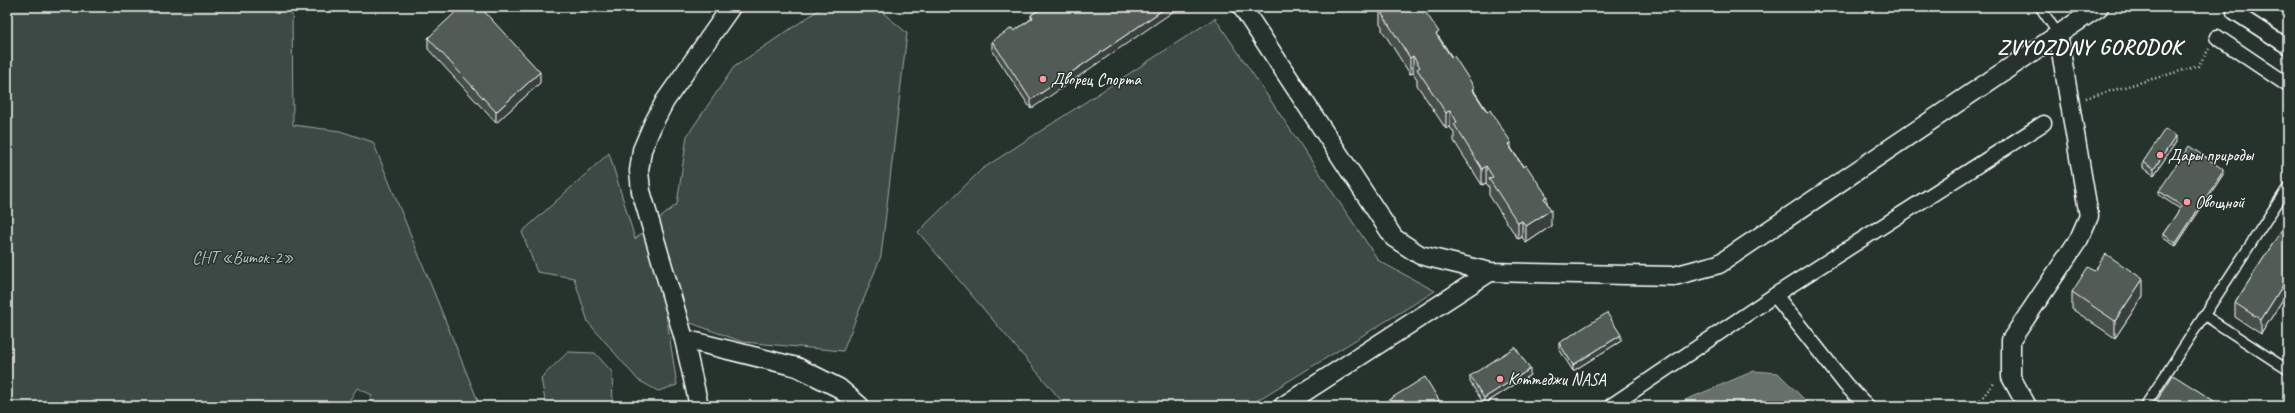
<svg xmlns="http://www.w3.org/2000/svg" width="2295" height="413" viewBox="0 0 2295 413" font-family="Caveat,sans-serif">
  <rect width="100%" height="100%" fill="#26332d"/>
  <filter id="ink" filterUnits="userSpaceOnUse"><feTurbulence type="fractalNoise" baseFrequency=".025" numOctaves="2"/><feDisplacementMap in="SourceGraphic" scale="8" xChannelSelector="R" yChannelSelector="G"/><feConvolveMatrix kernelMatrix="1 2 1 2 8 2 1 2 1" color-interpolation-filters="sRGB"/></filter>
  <g filter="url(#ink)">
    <!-- green -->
    <g fill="#3e4944" stroke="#9ea4a2">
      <polygon points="7,7 292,7 293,125 340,131 373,142 480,406 368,406 372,395 357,388 346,406 7,406"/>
      <polygon points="823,7 876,7 907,33 881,256 843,351 743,342 666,314 677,385 658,391 638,380 588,322 574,278 537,272 522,232 609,153 635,239 677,204 687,136 734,67"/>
      <polygon points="1215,18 1379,261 1435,291 1248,406 1066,406 918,232 982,169"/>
      <polygon points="568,352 595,353 612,372 613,406 546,406 541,378"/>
    </g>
    <!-- water -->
    <polygon fill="#67706c" stroke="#a4a9a7" points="1754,371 1778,373 1811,406 1678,406 1683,401"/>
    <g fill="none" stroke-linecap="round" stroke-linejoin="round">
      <!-- service casing -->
      <g stroke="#fff" stroke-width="12">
        <g id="service">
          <polyline points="2040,7 2058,34"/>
          <polyline points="2204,315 2288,370"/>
          <polyline points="2145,406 2288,187"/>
        </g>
      </g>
      <!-- pedestrian casing -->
      <g stroke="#fff" stroke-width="17">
        <g id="pedestrian">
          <polyline points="2234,12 2288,47"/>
          <polyline points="2217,37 2288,85"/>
          <polyline points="1775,295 1846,385 1867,406"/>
          <polyline points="1611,406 1775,295 2044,123"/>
        </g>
      </g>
      <!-- minor casing -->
      <g stroke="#fff" stroke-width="21">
        <g id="minor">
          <polyline points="1242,7 1394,238 1420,255 1490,272 1674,276 1719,264 2099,7"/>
          <polyline points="684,339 797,367 839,388 860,406"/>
          <polyline points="699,406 684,339 641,191 639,171 642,150 653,124 665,101 731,7"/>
          <polyline points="1283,406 1490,272"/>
          <polyline points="2027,406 2011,377 2011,340 2079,239 2089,216 2058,34"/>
        </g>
      </g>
      <!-- path -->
      <g stroke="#fff" stroke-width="2.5" stroke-dasharray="1 3" stroke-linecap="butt">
        <polyline points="2086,98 2198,66 2209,49"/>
        <polyline points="1975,406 1995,382"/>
      </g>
      <!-- service -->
      <use href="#service" stroke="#26332d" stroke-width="9"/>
      <!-- pedestrian -->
      <use href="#pedestrian" stroke="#26332d" stroke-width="14"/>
      <!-- minor -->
      <use href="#minor" stroke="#26332d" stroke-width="18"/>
    </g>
    <!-- wall -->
    <g fill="#464f4b" stroke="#fff">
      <polygon points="1043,7 1031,109 992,50 992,41 1014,31 1031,19 1031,15"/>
      <polygon points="1380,7 1439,37 1547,203 1551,226 1526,243 1522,237 1518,239 1489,195 1489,187 1486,183 1482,185 1454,141 1454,133 1450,127 1446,129 1417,85 1417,79 1413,73 1410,74 1382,30 1382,26 1380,24"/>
      <polygon points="428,38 540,83 496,123 428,49"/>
      <polygon points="2176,142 2154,175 2143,168 2143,162"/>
      <polygon points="2224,173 2176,246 2163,238 2163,234 2180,209 2159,195 2159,191"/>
      <polygon points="2288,220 2288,291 2261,334 2235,317 2235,303"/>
      <polygon points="2094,271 2143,296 2115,338 2072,309 2072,292"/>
      <polygon points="1621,341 1573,371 1559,349 1559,343"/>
      <polygon points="1530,375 1484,404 1470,382 1470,376"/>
      <polygon points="2156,402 2222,406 2156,406"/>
    </g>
    <!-- shaded-wall -->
    <g fill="#39403d" stroke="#fff">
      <polygon points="1167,7 1180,7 1031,109 1031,100"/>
      <polygon points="1413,56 1413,73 1410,74 1410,58"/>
      <polygon points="540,72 540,83 496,123 496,112"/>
      <polygon points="1474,87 1474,103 1472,89"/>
      <polygon points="1450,110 1450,127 1446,129 1446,113"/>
      <polygon points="2176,136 2176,142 2154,175 2154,169"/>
      <polygon points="1511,142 1511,158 1508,144"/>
      <polygon points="1486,166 1486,183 1482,185 1482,169"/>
      <polygon points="2224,170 2224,173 2176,246 2176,243"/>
      <polygon points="1547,196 1547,212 1544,198"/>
      <polygon points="1551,210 1551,226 1526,243 1526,226"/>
      <polygon points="1522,221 1522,237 1518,239 1518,223"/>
      <polygon points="2288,277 2288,291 2261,334 2261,320"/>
      <polygon points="2143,279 2143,296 2115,338 2115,321"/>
      <polygon points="1621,335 1621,341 1573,371 1573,365"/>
      <polygon points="1530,369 1530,375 1484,404 1484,398"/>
      <polygon points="1439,400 1439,406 1429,406"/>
    </g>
    <!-- building -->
    <g fill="#515c57" stroke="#fff">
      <polygon points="461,7 480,7 540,72 496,112 428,38"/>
      <polygon points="1043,7 1167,7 1031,100 992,41 1012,28 1014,31 1033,18 1031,15"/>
      <polygon points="1380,7 1422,7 1439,32 1436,34 1451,57 1454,56 1474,87 1472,89 1487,112 1490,110 1511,142 1508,144 1523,167 1526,165 1547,196 1544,198 1551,210 1526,226 1522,221 1518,223 1489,179 1493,177 1486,166 1482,169 1454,124 1457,122 1450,110 1446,113 1417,69 1420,67 1413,56 1410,58 1382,14 1383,13"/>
      <polygon points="2165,129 2176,136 2154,169 2143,162"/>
      <polygon points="2189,146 2224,170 2176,243 2163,234 2182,206 2159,191"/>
      <polygon points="2288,220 2288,277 2261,320 2235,303"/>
      <polygon points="2106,254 2143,279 2115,321 2072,292 2088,267 2094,271"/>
      <polygon points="1607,313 1621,335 1573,365 1559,343"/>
      <polygon points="1515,347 1530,369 1484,398 1470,376"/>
      <polygon points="2173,375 2222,406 2163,406 2156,402"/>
      <polygon points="1425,377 1439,400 1429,406 1379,406"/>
      <polygon points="995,401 1002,406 991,406"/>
      <polygon points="1009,401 1016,406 1019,402 1025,406 1005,406"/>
    </g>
  </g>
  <!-- markers -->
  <g fill="#ff9aa2" stroke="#26332d" stroke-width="1.5">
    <circle cx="1043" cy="79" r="4"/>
    <circle cx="2160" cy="155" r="4"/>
    <circle cx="2187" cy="202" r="4"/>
    <circle cx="1500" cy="379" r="4"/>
  </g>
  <g text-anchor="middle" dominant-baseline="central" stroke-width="3" stroke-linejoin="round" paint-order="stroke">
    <!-- poi labels -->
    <g font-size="17" fill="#fff" stroke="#26332d" text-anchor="start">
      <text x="1051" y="79">Дворец Спорта</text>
      <text x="2168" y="155">Дары природы</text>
      <text x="2195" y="202">Овощной</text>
      <text x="1508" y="379">Коттеджи NASA</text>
    </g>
    <!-- park labels -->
    <g font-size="17" fill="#bbbfbe" stroke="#26332d">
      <text x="243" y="257">СНТ «Виток-2»</text>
    </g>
    <!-- district labels -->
    <g font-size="21" font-weight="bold" letter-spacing="1" fill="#fff" stroke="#26332d">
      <text x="2090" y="47">ZVYOZDNY GORODOK</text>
    </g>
  </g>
  <!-- margin -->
  <rect width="2295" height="413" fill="none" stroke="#26332d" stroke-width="24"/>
  <rect x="12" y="12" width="2271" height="389" fill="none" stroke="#fff" stroke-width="1.5" filter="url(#ink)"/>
</svg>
